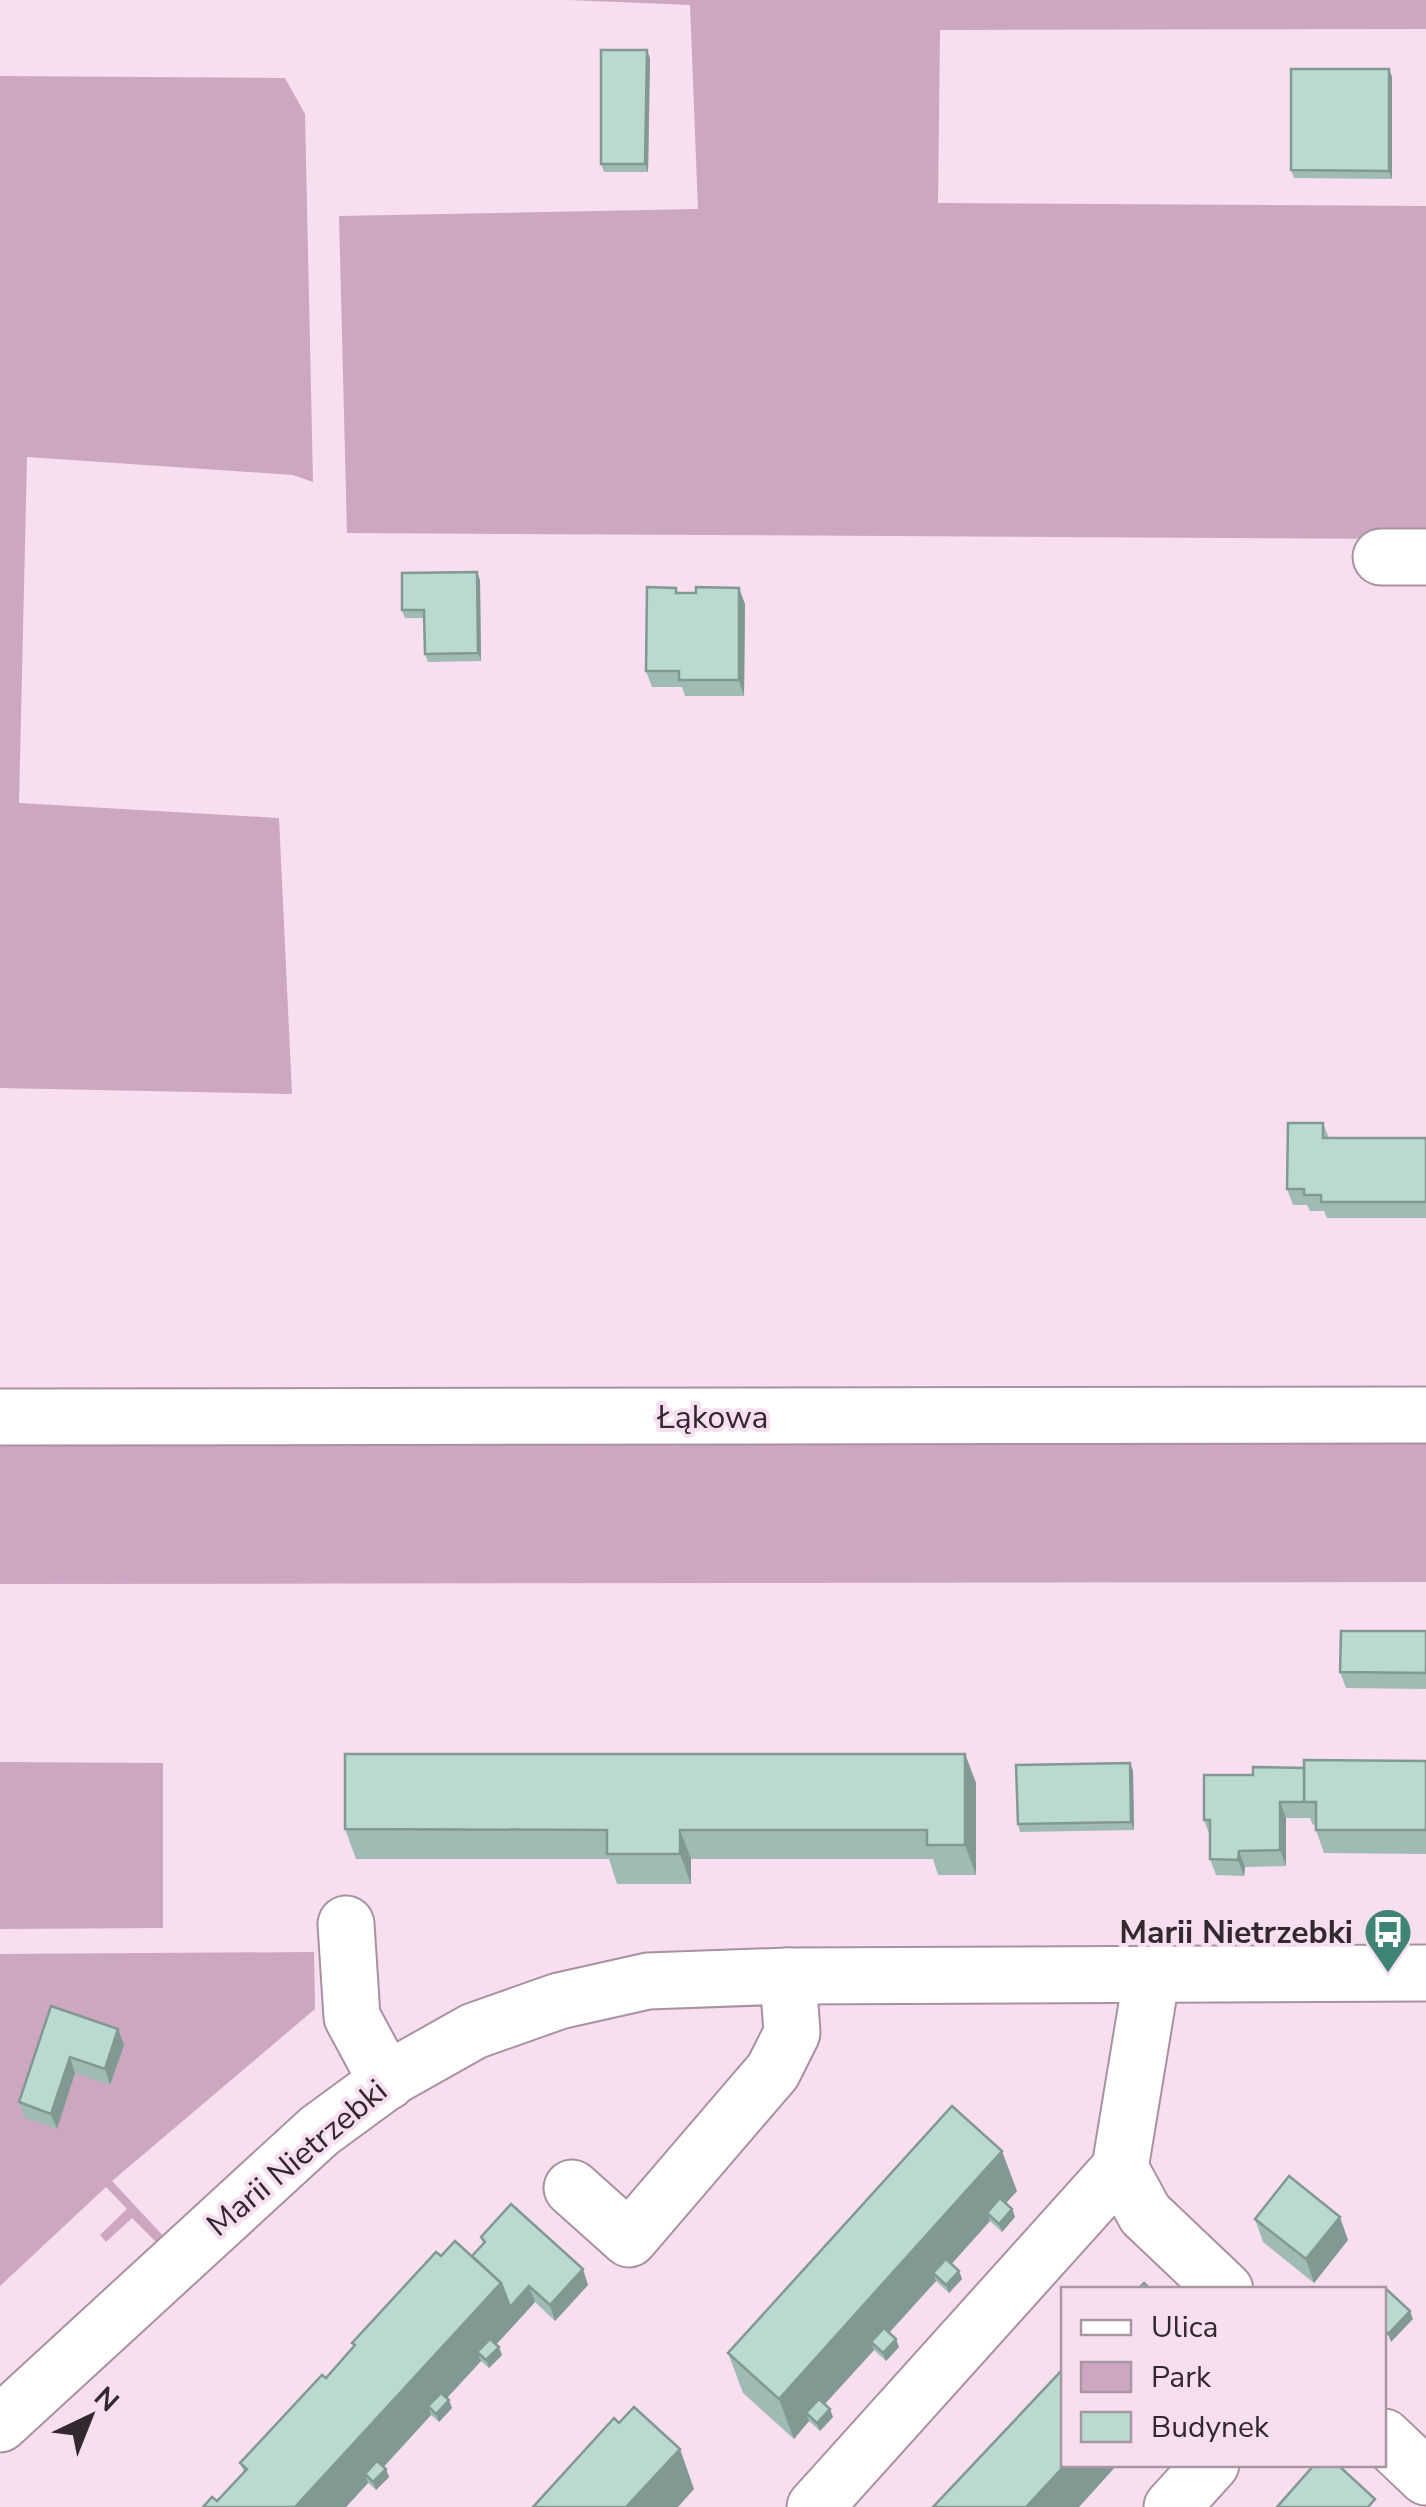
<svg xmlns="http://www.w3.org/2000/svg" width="1426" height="2507" viewBox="0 0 1426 2507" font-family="'Nunito Sans',sans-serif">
  <rect width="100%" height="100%" fill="#f7def0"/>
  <!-- green -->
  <g fill="#cda6c2">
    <polygon points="569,0 1426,0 1426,29 940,30 938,203 1426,206 1426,539 347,533 339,216 698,209 690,5"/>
    <polygon points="0,76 285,78 305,114 313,482 293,475 27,457 19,803 279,818 292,1094 0,1088"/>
    <polygon points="1426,1423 1426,1582 0,1584 0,1432"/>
    <polygon points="0,1762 163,1763 163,1928 0,1929"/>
    <polygon points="314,1952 315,2009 112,2181 167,2240 158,2244 132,2218 106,2242 100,2235 127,2209 106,2187 0,2286 0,1954"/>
  </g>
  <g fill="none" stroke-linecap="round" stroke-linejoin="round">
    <!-- minor casing -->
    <g stroke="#a891a1" stroke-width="59">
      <g id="minor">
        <polyline points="1381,557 1426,557"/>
        <polyline points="0,1417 1426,1415"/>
        <polyline points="346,1924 352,2017 387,2082"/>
        <polyline points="1152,1974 1120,2168 1145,2214 1225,2290"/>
        <polyline points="572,2188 629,2239 773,2071 792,2033 788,1976"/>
        <polyline points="0,2424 319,2131 394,2076 474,2031 559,2001 648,1981 788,1976 1426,1973"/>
        <polyline points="1384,2437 1426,2477"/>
        <polyline points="815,2507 1120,2168"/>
        <polyline points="1172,2507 1211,2464"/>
      </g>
    </g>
    <!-- minor -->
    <use href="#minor" stroke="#fff" stroke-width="55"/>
  </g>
  <!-- wall -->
  <g fill="#9fbbb4">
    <polygon points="650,58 648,172 604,172 601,164"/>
    <polygon points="1389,69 1392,77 1392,179 1294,178 1291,170"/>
    <polygon points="480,580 481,661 428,662 425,654 424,618 405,618 402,610"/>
    <polygon points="678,593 745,604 744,696 685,696 682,687 652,687 646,671"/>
    <polygon points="1323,1123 1329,1138 1426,1138 1426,1218 1327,1218 1324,1211 1310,1211 1307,1205 1293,1205 1287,1189"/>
    <polygon points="1426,1631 1426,1689 1346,1688 1340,1672"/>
    <polygon points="965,1754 976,1783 976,1875 938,1875 933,1859 691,1859 691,1884 617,1884 609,1859 356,1859 345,1829"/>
    <polygon points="1426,1761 1426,1854 1324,1853 1316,1830 1316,1825 1313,1825 1310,1818 1286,1818 1286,1866 1245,1867 1244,1876 1216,1875 1210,1859 1210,1836 1204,1820 1253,1775 1304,1768"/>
    <polygon points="1130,1763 1133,1771 1134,1830 1020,1832 1018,1824"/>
    <polygon points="51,2006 118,2029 124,2045 110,2085 75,2073 57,2129 25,2118 19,2102"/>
    <polygon points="1017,2191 1006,2203 1012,2209 1015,2217 1002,2232 990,2221 951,2264 959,2271 962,2279 949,2293 936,2281 889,2333 899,2347 886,2361 874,2350 825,2404 833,2417 820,2431 809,2421 794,2439 743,2393 728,2353"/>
    <polygon points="1255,2219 1348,2240 1314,2283 1263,2242"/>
    <polygon points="481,2237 588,2285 555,2321 535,2302 496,2344 502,2355 489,2368 481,2361 447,2398 452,2408 439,2422 431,2415 384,2467 389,2477 376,2490 368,2483 346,2507 203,2507 217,2501 244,2472 240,2463 326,2378 354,2347 352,2343 441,2256 472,2256 483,2244"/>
  </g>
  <!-- shaded-wall -->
  <g fill="#829892">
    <polygon points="647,50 650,58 648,172 645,164"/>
    <polygon points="1389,69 1392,77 1392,179 1389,171"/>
    <polygon points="477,572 480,580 481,661 478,653"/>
    <polygon points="739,588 745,604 744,696 739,680"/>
    <polygon points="965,1754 976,1783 976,1875 965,1845"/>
    <polygon points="1130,1763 1133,1771 1134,1830 1131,1822"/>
    <polygon points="1280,1802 1286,1818 1286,1866 1280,1850"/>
    <polygon points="680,1830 691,1859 691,1884 680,1854"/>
    <polygon points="1239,1851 1245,1867 1244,1876 1238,1860"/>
    <polygon points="118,2029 124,2045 110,2085 105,2069"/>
    <polygon points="70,2057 75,2073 57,2129 51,2114"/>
    <polygon points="1002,2151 1017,2191 992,2218 987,2213 990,2221 939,2278 933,2273 936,2281 876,2347 871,2342 874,2350 812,2418 806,2413 809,2421 794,2439 779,2399"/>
    <polygon points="1012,2209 1015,2217 1002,2232 999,2224"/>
    <polygon points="1340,2217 1348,2240 1314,2283 1306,2259"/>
    <polygon points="583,2269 588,2285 555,2321 550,2305"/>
    <polygon points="959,2271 962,2279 949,2293 946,2285"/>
    <polygon points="501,2283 516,2323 484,2358 477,2352 481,2361 434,2412 428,2406 431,2415 371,2480 365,2474 368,2483 346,2507 295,2507"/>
    <polygon points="529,2286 535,2302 516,2323 510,2307"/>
    <polygon points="1410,2311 1413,2319 1391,2342 1388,2334"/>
    <polygon points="896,2339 899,2347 886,2361 883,2353"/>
    <polygon points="499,2347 502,2355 489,2368 486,2360"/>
    <polygon points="449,2400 452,2408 439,2422 436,2414"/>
    <polygon points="830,2409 833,2417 820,2431 817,2423"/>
    <polygon points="680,2449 694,2489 678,2507 626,2507"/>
    <polygon points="1066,2464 1118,2464 1079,2507 1026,2507"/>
    <polygon points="386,2469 389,2477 376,2490 373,2482"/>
  </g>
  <!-- building -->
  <g fill="#b9d9d1" stroke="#829892" stroke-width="2.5">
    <polygon points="601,50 647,50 645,164 601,164"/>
    <polygon points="1291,69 1389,69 1389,171 1291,170"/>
    <polygon points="477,572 478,653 425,654 424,610 402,610 402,573"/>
    <polygon points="647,587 676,588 676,593 696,593 696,587 739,588 739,680 679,680 679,671 646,671"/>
    <polygon points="1288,1123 1323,1123 1323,1138 1426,1138 1426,1202 1321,1202 1321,1195 1304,1195 1304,1189 1287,1189"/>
    <polygon points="1341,1631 1426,1631 1426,1673 1340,1672"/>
    <polygon points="345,1754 965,1754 965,1845 927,1845 927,1830 680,1830 680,1854 607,1854 607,1830 345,1829"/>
    <polygon points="1304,1760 1426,1761 1426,1830 1316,1830 1316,1802 1304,1802"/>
    <polygon points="1130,1763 1131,1822 1018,1824 1016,1765"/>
    <polygon points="1253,1767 1304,1768 1304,1802 1280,1802 1280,1850 1239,1851 1238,1860 1210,1859 1210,1820 1204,1820 1204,1775 1253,1775"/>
    <polygon points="51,2006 118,2029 105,2069 70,2057 51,2114 19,2102"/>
    <polygon points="952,2106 1002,2151 779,2399 728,2353"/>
    <polygon points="1289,2176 1340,2217 1306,2259 1255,2219"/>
    <polygon points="1000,2198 1012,2209 999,2224 987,2213"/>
    <polygon points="511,2204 583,2269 550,2305 529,2286 510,2307 501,2283 472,2256 485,2242 481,2237"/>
    <polygon points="455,2241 501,2283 295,2507 203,2507 212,2497 217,2501 247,2469 240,2463 322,2375 326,2378 355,2345 352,2343 436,2252 441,2256"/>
    <polygon points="946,2259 959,2271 946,2285 933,2273"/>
    <polygon points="1144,2283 1151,2290 1137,2290"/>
    <polygon points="1384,2287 1410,2311 1388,2334 1384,2330 1384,2290 1381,2290"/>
    <polygon points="884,2328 896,2339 883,2353 871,2342"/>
    <polygon points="490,2339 499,2347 486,2360 477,2352"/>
    <polygon points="1064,2368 1064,2464 1066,2464 1026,2507 933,2507"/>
    <polygon points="441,2393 449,2400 436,2414 428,2406"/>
    <polygon points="819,2399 830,2409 817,2423 806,2413"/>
    <polygon points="634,2407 680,2449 626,2507 533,2507 614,2418 619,2423"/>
    <polygon points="377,2461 386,2469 373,2482 365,2474"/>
    <polygon points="1315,2464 1337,2464 1375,2499 1368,2507 1277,2507"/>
  </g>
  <!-- icons -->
  <defs>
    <g id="bus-pin" transform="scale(2.5)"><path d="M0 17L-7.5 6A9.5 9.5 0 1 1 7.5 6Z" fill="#408377" stroke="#f7def0"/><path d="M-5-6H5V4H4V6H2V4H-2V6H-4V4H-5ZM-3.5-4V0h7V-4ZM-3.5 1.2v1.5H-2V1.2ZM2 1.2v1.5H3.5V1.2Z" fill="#fff"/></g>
  </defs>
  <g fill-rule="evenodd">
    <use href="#bus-pin" x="1388" y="1932"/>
  </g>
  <g text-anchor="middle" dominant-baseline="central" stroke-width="8" stroke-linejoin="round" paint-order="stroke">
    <!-- street labels -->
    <g font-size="32" fill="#322930" stroke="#f7def0">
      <text x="713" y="1417">Łąkowa</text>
      <text transform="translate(297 2158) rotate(-40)">Marii Nietrzebki</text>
    </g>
    <!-- poi labels -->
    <g font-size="32" font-weight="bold" fill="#322930" stroke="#f7def0" text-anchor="end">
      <text x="1353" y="1932">Marii Nietrzebki</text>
    </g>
  </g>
  <!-- legend -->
  <rect x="1061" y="2287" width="325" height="180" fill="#f7def0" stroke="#a896a3" stroke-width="2.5"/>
  <rect x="1081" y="2320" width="50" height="15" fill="#ffffff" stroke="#a896a3" stroke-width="2.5"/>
  <text x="1151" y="2337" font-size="30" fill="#322930">Ulica</text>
  <rect x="1081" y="2362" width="50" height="30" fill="#cda6c2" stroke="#a896a3" stroke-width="2.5"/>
  <text x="1151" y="2387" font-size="30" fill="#322930">Park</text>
  <rect x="1081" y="2412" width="50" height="30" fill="#b9d9d1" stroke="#a896a3" stroke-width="2.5"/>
  <text x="1151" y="2437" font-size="30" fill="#322930">Budynek</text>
  <!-- north arrow -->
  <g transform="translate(90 2417) rotate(43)" stroke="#f7def0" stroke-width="8" paint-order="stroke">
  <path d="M0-8L18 38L0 25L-18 38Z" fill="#322930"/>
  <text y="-15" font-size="28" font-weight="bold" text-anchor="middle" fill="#322930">N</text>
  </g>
</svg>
